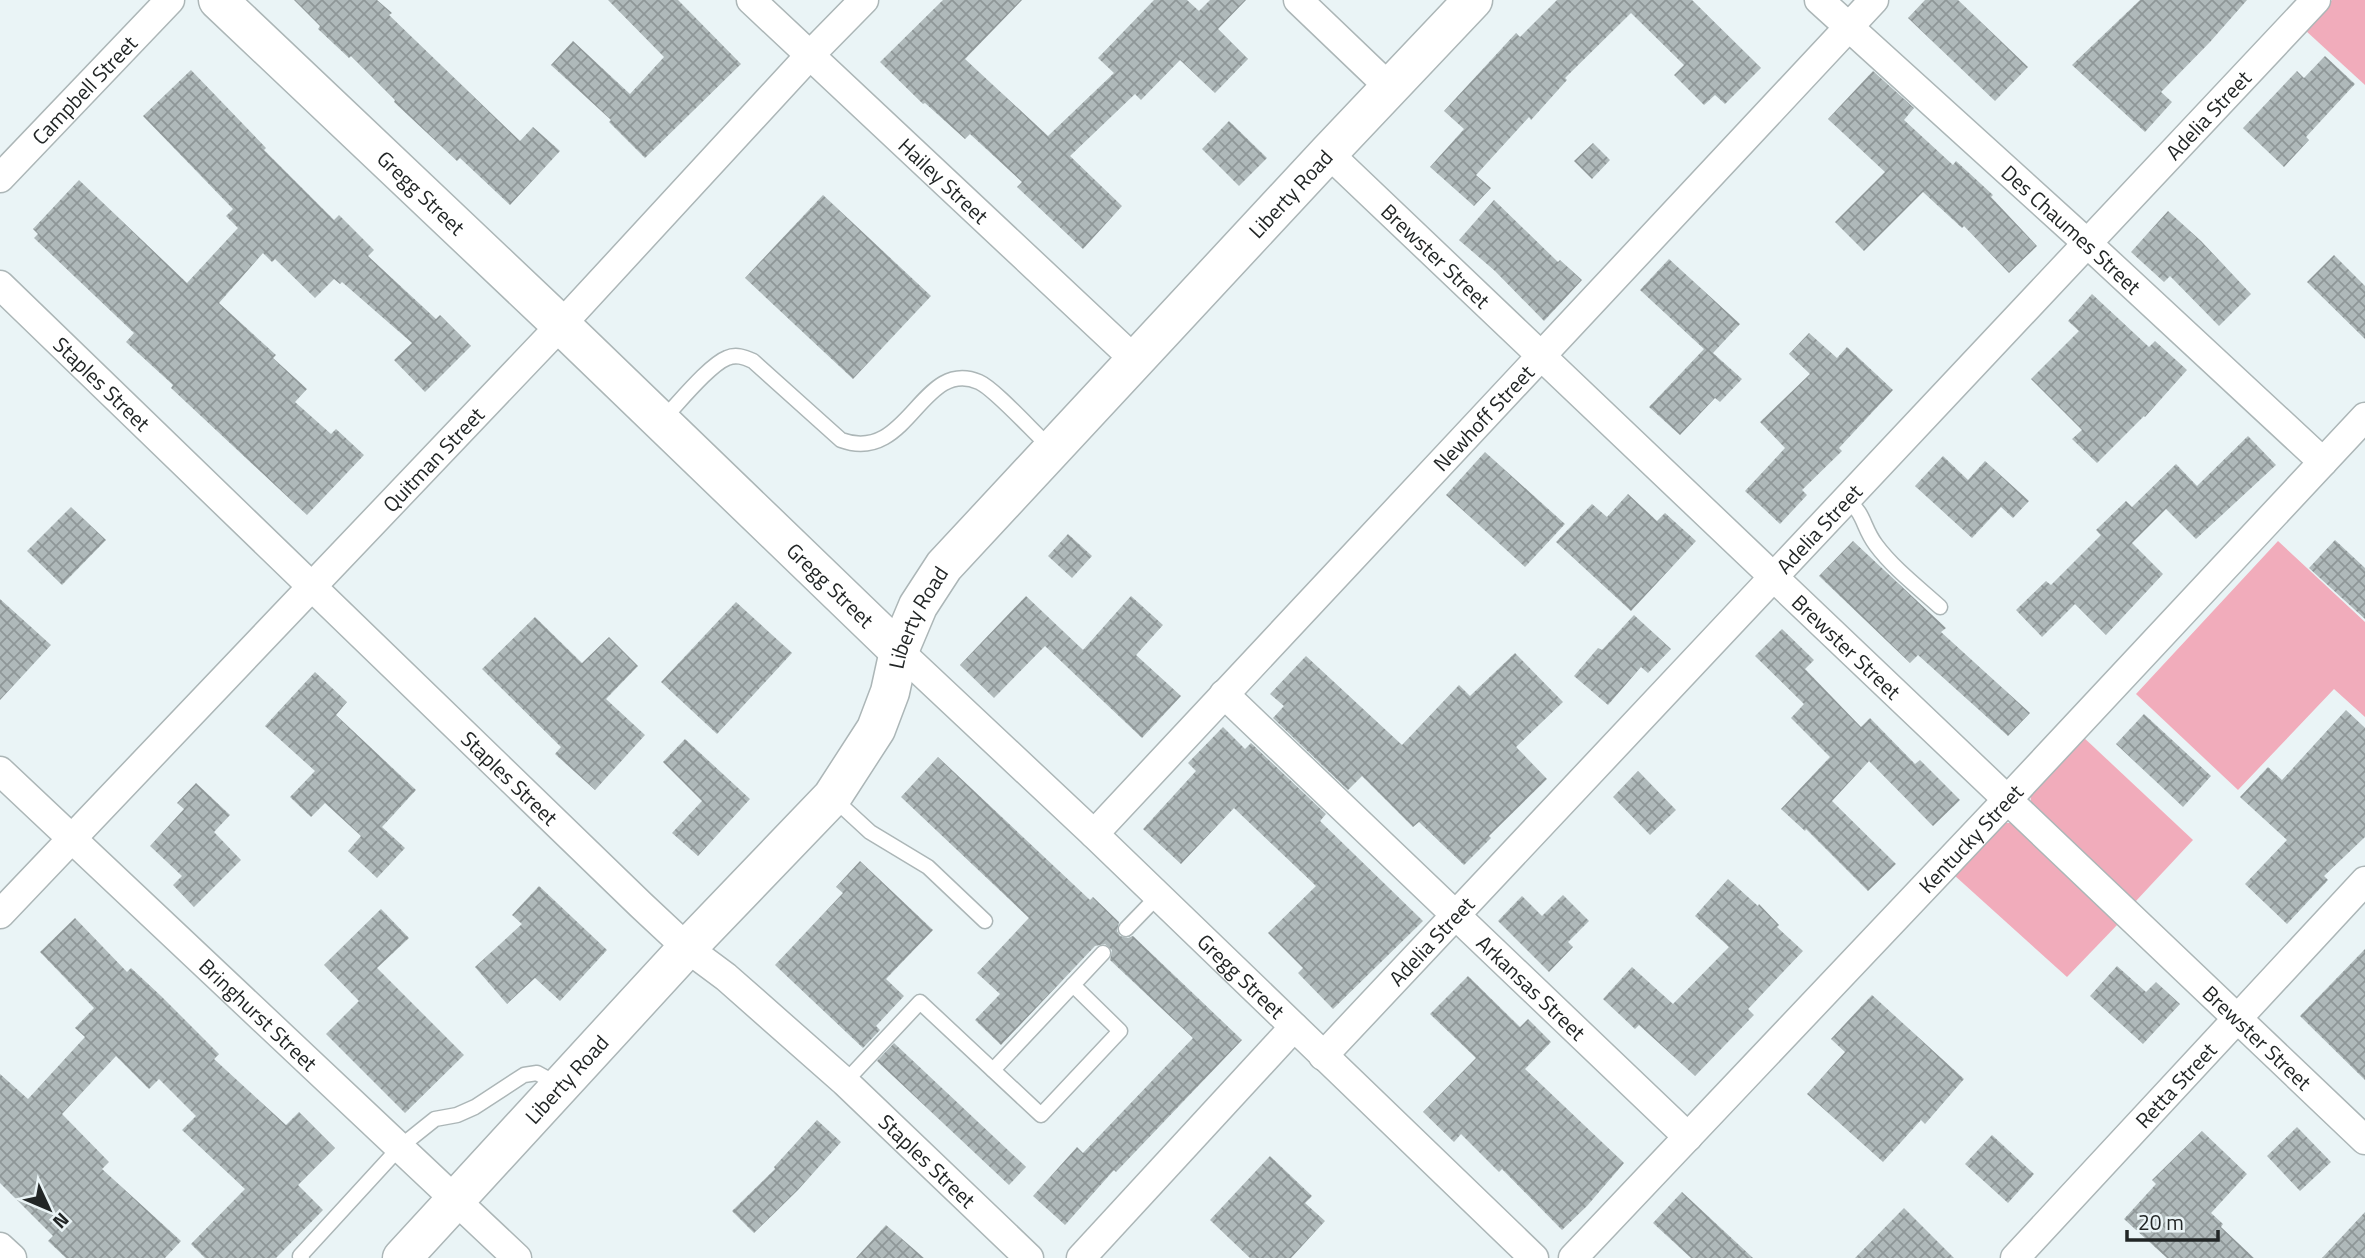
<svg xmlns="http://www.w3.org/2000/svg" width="2365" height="1258" viewBox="0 0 2365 1258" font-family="'Titillium Web',sans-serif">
  <defs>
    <pattern id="building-cross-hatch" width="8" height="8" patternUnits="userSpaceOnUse" patternTransform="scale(1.75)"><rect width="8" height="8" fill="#afb9ba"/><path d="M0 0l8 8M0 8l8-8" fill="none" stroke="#8e9697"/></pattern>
  </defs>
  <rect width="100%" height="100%" fill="#eaf4f6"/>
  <!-- grass -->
  <g fill="#f1acbb">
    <polygon points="2332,0 2365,0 2365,85 2305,30"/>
    <polygon points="2278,541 2365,622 2365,717 2334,689 2238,790 2136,694"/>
    <polygon points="2081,735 2193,840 2135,902 2031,803 2030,789"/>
    <polygon points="2004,823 2012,823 2119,923 2067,977 1954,875"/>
  </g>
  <!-- building -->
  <g fill="url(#building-cross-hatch)">
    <polygon points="294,0 377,0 392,13 389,15 520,141 533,127 560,151 510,205 460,158 457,161 394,102 395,100 351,56 349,58 318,29 320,26"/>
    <polygon points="608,0 678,0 741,64 645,158 609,122 611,120 551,65 573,41 630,94 664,57"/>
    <polygon points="943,0 1022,0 965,59 1048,136 1114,73 1098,58 1154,0 1187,0 1199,11 1210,0 1246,0 1218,29 1248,59 1215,93 1180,60 1141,100 1135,94 1070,156 1122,206 1083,249 1017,187 1022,182 970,134 965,139 925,103 923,104 880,62"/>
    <polygon points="1557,0 1692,0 1761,68 1725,104 1715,95 1704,105 1674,75 1684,65 1631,13 1565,78 1567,80 1531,120 1529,117 1476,175 1491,188 1474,206 1430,167 1464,129 1444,111 1516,33 1520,37"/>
    <polygon points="1925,0 1958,0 2028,67 1995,101 1908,18"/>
    <polygon points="2140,0 2247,0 2210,42 2161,92 2172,102 2145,132 2072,65"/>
    <polygon points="2325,56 2355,84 2306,137 2309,140 2284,167 2243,128 2297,71 2304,78"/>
    <polygon points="191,70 266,148 264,150 334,220 339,215 374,250 368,256 436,319 440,315 471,346 425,392 394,360 412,343 342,282 340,284 334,279 315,298 275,259 272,262 263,253 219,303 276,355 273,358 307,389 295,402 331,434 336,429 364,455 307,515 171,388 173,385 126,342 134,333 34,238 38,234 33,229 79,180 187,283 238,228 226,216 233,209 143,116"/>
    <polygon points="1873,71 1914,108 1904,120 1953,165 1956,161 1993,195 1991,197 2037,246 2009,273 1964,226 1962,228 1923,192 1864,251 1835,222 1885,172 1828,119"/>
    <polygon points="1229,121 1267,158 1239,186 1202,149"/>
    <polygon points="1593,143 1610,160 1592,179 1574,161"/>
    <polygon points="823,195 931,296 853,379 745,278"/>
    <polygon points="1494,200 1558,262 1560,260 1582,280 1544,321 1495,271 1459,240"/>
    <polygon points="2168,211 2201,241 2251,294 2219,326 2170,276 2164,282 2131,252"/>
    <polygon points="2334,255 2365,286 2365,339 2307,282"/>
    <polygon points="1669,259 1740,324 1713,353 1742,379 1720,402 1715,398 1680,435 1649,407 1704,349 1640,290"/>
    <polygon points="2092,294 2149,347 2155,341 2187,370 2145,417 2144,416 2097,463 2072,439 2082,430 2031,379 2079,331 2068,321"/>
    <polygon points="1809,333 1837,358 1847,347 1893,390 1839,448 1842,451 1802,490 1807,495 1780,524 1745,491 1785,448 1760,422 1810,374 1789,354"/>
    <polygon points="2248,436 2276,465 2196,539 2166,509 2132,543 2163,574 2106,635 2075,604 2042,637 2016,610 2046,581 2051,585 2101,535 2096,530 2126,501 2132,507 2176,464 2197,486"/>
    <polygon points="1485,452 1565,524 1525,567 1446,495"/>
    <polygon points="1943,456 1968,480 1985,461 2029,501 2013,518 2001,507 1972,538 1915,486"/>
    <polygon points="1628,494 1657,521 1665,513 1696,541 1631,611 1556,542 1592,504 1607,517"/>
    <polygon points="71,507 106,540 62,585 27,551"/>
    <polygon points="1068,534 1092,556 1072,578 1048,556"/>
    <polygon points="2335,540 2365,568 2365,619 2309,568"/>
    <polygon points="1853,541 1946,628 1941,632 2030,713 2008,736 1918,655 1910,663 1819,576"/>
    <polygon points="1026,596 1083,650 1131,596 1163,625 1136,655 1181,696 1142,738 1045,646 994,698 960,665"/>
    <polygon points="0,599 51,645 0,700"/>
    <polygon points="736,602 792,653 717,734 661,682"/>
    <polygon points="1634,615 1671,649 1648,673 1641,667 1608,705 1574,676 1598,648 1602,650"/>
    <polygon points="535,617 582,663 609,637 638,666 606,699 645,735 595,790 555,754 561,747 482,669"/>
    <polygon points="1782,629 1814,660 1805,669 1861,727 1870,718 1915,764 1920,760 1960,800 1933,826 1869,761 1832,801 1896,864 1868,891 1806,829 1805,831 1781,809 1830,757 1791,718 1804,704 1755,656"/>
    <polygon points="1515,653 1563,702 1516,747 1547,779 1489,836 1491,838 1464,865 1419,822 1413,827 1362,776 1348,790 1273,718 1284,706 1270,694 1306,656 1402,745 1459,685 1470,696"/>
    <polygon points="315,672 347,702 336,715 416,790 382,827 405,848 377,878 348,851 361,836 325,803 311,817 290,797 315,771 265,726"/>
    <polygon points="2346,710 2365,728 2365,837 2324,876 2328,880 2287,924 2245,884 2287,840 2240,797 2268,767 2282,780"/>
    <polygon points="2144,714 2211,776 2183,807 2116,744"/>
    <polygon points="1223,727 1245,749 1251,743 1326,814 1320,821 1423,921 1333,1009 1298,973 1303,968 1268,933 1316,886 1234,808 1181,864 1143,829 1196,771 1188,763"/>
    <polygon points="685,739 750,799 698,856 672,833 702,801 663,762"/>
    <polygon points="938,757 1090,900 1093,897 1119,922 1117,931 1120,936 1128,938 1133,936 1242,1040 1116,1172 1114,1170 1065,1225 1033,1196 1077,1147 1083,1153 1193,1038 1110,960 1112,950 1105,944 1095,946 1001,1045 975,1020 1000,994 977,973 1029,918 901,797"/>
    <polygon points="1638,771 1676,810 1650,835 1613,797"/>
    <polygon points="196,783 230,815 214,832 241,860 194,907 173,885 182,876 150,846 184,809 177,803"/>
    <polygon points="860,861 933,930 886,979 904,996 876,1026 880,1030 863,1048 775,965 843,893 836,887"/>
    <polygon points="1728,879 1758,906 1759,904 1779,925 1777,927 1803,951 1748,1009 1754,1015 1695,1076 1639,1025 1635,1029 1603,999 1632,967 1673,1004 1729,947 1695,916"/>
    <polygon points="539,886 607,950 560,1001 535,978 507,1004 475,967 522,924 512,915"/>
    <polygon points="1563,895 1589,921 1568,942 1573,947 1549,972 1498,921 1522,896 1542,916"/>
    <polygon points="381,909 409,938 377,968 464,1055 405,1113 326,1034 359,1001 324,965"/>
    <polygon points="75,918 127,972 131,968 161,996 219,1054 214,1059 286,1125 299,1112 335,1148 298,1185 323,1210 276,1258 205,1258 191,1244 245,1189 182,1130 196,1116 159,1079 149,1089 116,1056 62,1114 109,1162 102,1169 181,1241 165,1258 66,1258 48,1241 53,1236 0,1183 0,1074 28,1099 85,1037 75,1028 94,1008 40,952"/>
    <polygon points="2365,949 2365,1080 2300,1016"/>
    <polygon points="2117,966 2146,992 2156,982 2180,1004 2143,1044 2090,996"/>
    <polygon points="1468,976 1520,1027 1528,1019 1551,1042 1525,1069 1624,1163 1587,1206 1562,1230 1502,1169 1499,1172 1461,1134 1454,1142 1423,1112 1476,1058 1430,1014"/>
    <polygon points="1872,995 1964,1079 1925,1124 1921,1120 1883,1162 1807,1094 1845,1052 1831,1039"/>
    <polygon points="894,1043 1026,1167 1009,1185 877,1061"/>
    <polygon points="817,1120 841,1142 798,1190 754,1233 732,1211 775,1169 774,1167"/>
    <polygon points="2297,1127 2331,1162 2300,1191 2267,1156"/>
    <polygon points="2202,1131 2247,1174 2211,1213 2223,1224 2221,1227 2254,1258 2167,1258 2124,1219 2156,1184 2152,1180"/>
    <polygon points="1992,1135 2034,1174 2008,1203 1965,1164"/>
    <polygon points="1270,1156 1312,1196 1305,1203 1325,1221 1291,1258 1250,1258 1210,1220"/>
    <polygon points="1682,1192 1753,1258 1691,1258 1653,1223"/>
    <polygon points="1904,1208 1954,1258 1855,1258"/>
    <polygon points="2365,1212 2365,1258 2322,1258"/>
    <polygon points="886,1225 924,1258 856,1258"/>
  </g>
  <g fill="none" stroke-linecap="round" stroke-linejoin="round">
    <!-- lane casing -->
    <g stroke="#acb6b7" stroke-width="17">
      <g id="lane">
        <path d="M662,420C677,405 709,365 727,358C736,354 744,357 753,361L841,440C909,465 921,357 979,382C995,389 1035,434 1051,448"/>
        <path d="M1847,499C1866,516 1862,526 1876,545C1893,568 1919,588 1940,607"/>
        <polyline points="833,798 870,832 928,867 985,921"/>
        <polyline points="1126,929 1158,896"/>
        <polyline points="993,1070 1073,985"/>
        <polyline points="845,1082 920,1002 1041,1115 1120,1031 1073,985 1103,953"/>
        <polyline points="302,1258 300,1256 400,1147 435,1119 457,1115 475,1107 524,1075 537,1073 548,1079 557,1089"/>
      </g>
    </g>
    <!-- street casing -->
    <g stroke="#acb6b7" stroke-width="31">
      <g id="street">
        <path id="s1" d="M751,0L1136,361"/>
        <polyline points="1298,0 1390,88"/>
        <path id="s2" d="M1819,0L2087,243L2323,462"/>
        <path id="s3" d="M1328,153L2365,1140"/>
        <path id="s4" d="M0,178L170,0"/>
        <path id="s5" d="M0,285L641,905L687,948L726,977L845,1082L1029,1258"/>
        <path id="s6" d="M899,651L1094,834L1534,1258"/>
        <path id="s7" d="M1224,694L1688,1137"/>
        <path id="s8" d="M0,771L517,1258"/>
        <path id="s9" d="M1094,834L1874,0"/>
        <path id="s10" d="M0,914L561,325L810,55L864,0"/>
        <path id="s11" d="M1323,1056L2316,0"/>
        <polyline points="0,1247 12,1258"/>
        <polyline points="1081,1258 1294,1027"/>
        <path id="s12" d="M1573,1258L2008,799L2365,417"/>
        <path id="s13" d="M2015,1258L2365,881"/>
      </g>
    </g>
    <!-- secondary casing -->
    <g stroke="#acb6b7" stroke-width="41">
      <g id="secondary">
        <path id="s14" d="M218,0L561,325L899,651"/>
        <path id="s15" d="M402,1258L687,948L832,797L876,729L890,692L899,651L918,606L944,566L1328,153L1473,0"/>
      </g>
    </g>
    <!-- lane -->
    <use href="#lane" stroke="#fff" stroke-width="14"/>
    <!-- street -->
    <use href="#street" stroke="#fff" stroke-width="28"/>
    <!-- secondary -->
    <use href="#secondary" stroke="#fff" stroke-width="38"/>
  </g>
  <g text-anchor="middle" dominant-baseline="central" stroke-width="5" stroke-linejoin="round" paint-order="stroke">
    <!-- street labels -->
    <g font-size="21" fill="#222626" stroke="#eaf4f6">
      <text stroke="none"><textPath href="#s4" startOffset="122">Campbell Street</textPath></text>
      <text stroke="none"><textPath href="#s11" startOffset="1292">Adelia Street</textPath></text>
      <text stroke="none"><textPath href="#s1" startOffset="264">Hailey Street</textPath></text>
      <text stroke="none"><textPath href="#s14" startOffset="280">Gregg Street</textPath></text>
      <text stroke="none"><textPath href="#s15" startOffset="1398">Liberty Road</textPath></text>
      <text stroke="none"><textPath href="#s2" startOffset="341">Des Chaumes Street</textPath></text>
      <text stroke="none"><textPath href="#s3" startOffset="149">Brewster Street</textPath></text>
      <text stroke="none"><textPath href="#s5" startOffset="142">Staples Street</textPath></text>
      <text stroke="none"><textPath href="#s9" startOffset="570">Newhoff Street</textPath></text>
      <text stroke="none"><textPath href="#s10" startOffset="628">Quitman Street</textPath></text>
      <text stroke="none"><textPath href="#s11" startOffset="724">Adelia Street</textPath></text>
      <text stroke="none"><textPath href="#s14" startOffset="847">Gregg Street</textPath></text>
      <text stroke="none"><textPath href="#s15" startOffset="831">Liberty Road</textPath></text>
      <text stroke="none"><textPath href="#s3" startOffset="716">Brewster Street</textPath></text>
      <text stroke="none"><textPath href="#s5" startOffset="709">Staples Street</textPath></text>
      <text stroke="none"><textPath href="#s12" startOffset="578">Kentucky Street</textPath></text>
      <text stroke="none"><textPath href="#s11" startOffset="158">Adelia Street</textPath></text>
      <text stroke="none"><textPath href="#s6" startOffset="472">Gregg Street</textPath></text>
      <text stroke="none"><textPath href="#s7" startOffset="425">Arkansas Street</textPath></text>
      <text stroke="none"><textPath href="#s8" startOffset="355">Bringhurst Street</textPath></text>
      <text stroke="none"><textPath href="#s3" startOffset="1283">Brewster Street</textPath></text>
      <text stroke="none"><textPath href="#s15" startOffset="243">Liberty Road</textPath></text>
      <text stroke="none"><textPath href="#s13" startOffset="236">Retta Street</textPath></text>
      <text stroke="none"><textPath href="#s5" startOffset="1276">Staples Street</textPath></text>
    </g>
  </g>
  <!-- north arrow -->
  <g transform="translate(49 1209) rotate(134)" stroke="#eaf4f6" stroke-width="5" paint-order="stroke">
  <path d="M0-5L12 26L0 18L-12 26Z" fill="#222626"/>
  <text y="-10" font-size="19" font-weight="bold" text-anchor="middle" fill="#222626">N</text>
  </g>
  <!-- scale -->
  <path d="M2127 1230v10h91v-10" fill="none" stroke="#222626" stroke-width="3.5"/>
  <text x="2138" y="1230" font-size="21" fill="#222626" stroke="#eaf4f6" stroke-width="5" paint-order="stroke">20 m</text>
</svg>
